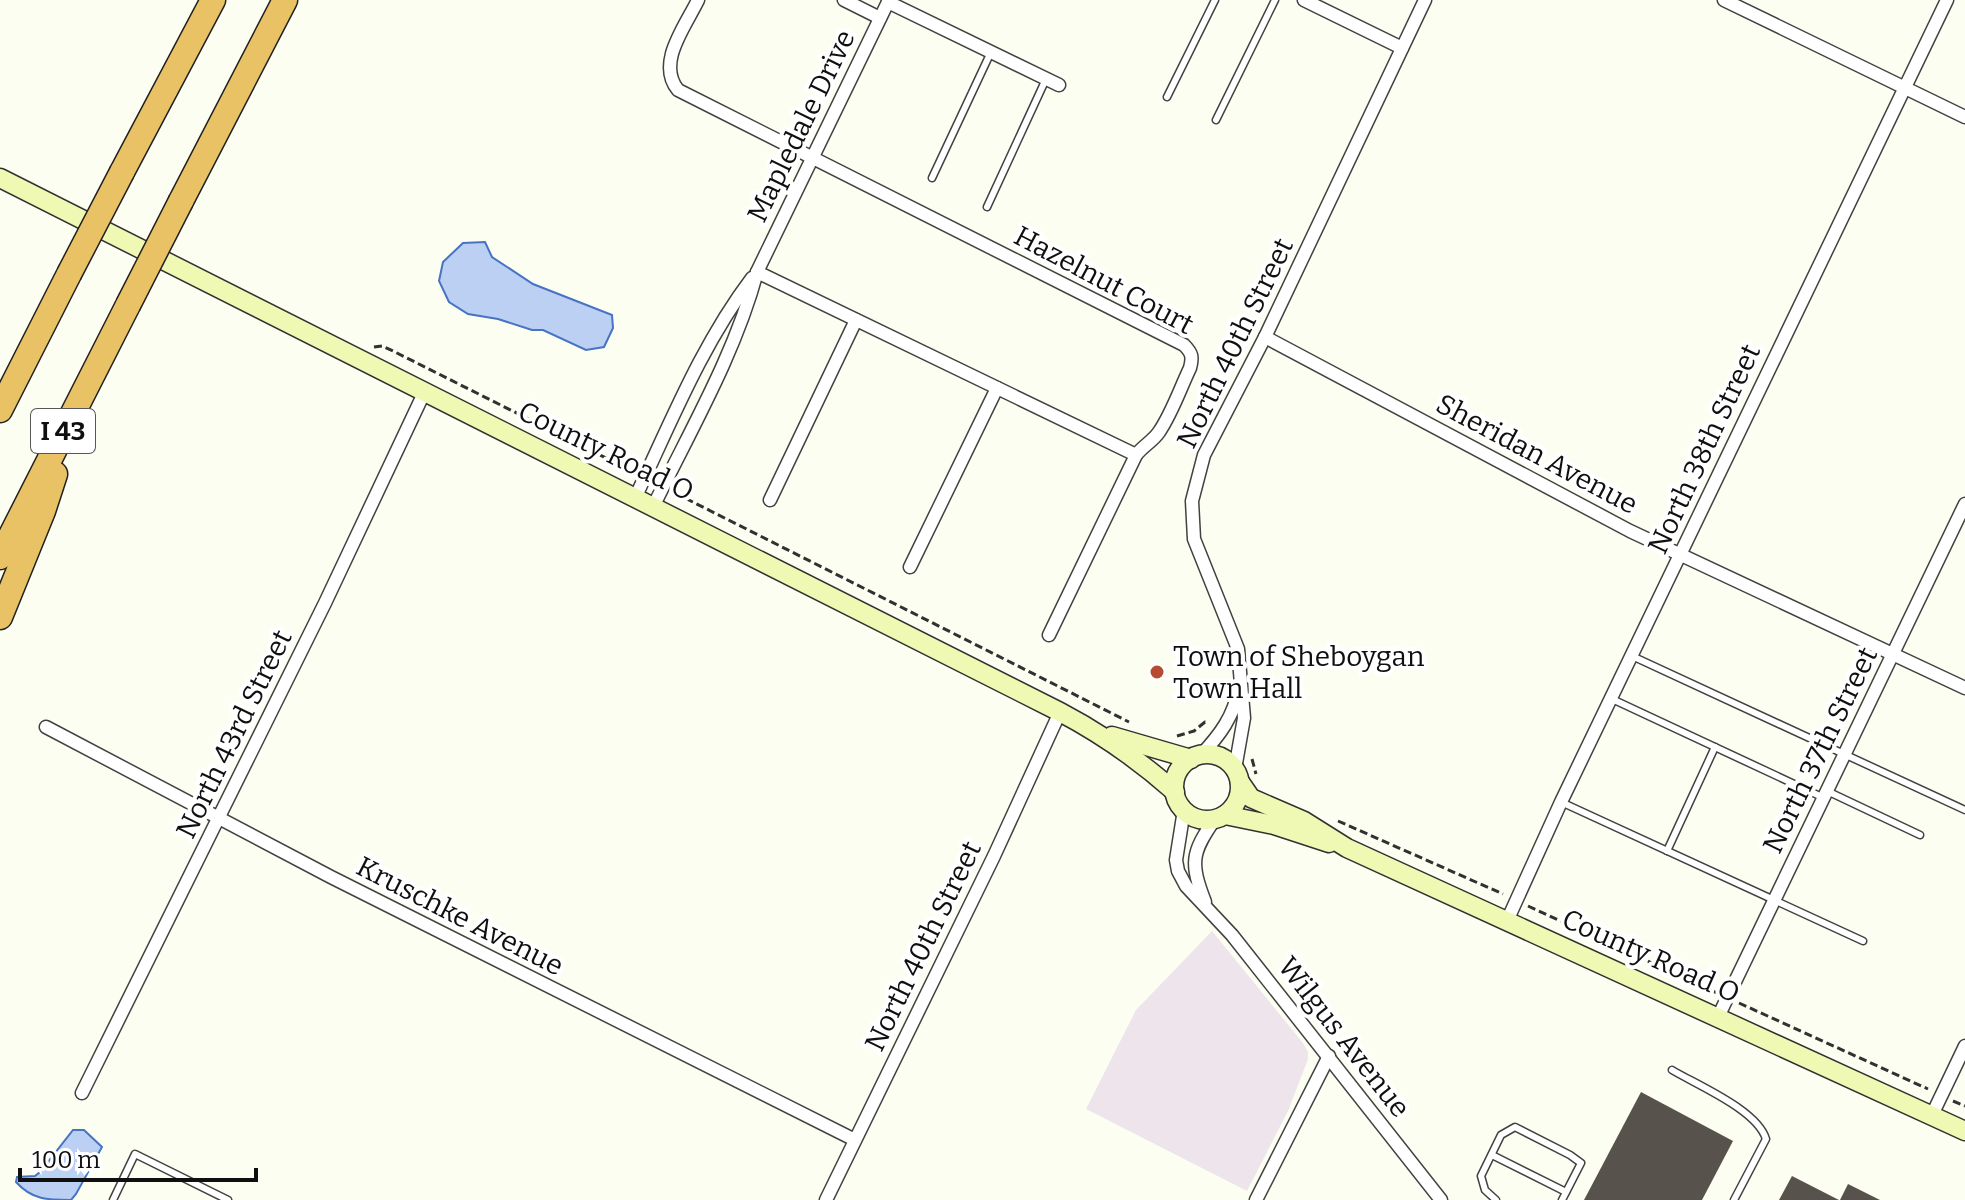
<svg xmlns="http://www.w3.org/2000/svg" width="1965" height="1200" viewBox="0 0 1965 1200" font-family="Bitter,serif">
  <rect width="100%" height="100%" fill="#fdfef2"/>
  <!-- industrial -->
  <polygon fill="#ede4ec" points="1212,931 1303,1043 1308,1052 1308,1059 1288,1111 1247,1191 1086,1109 1136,1010"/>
  <!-- water -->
  <g fill="#bbd0f2" stroke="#4773c3" stroke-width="2">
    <polygon points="485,242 492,257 533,284 612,315 613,328 604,347 586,350 543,330 532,330 498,319 468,314 449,302 439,281 443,262 463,243"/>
    <path d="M73,1130H84L102,1147L76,1194L71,1200C48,1200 32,1200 16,1182L17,1177L35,1176L40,1172Z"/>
  </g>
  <!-- building -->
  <g fill="#57534c">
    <polygon points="1641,1092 1733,1141 1702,1200 1584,1200"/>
    <polygon points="1792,1176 1839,1200 1779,1200"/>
    <polygon points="1848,1184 1880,1200 1840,1200"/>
  </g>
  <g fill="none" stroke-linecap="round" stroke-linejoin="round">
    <!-- lane casing -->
    <g stroke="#424242" stroke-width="9">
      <g id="lane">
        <polyline points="1167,97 1215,0"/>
        <polyline points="1216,120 1275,0"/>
        <polyline points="932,178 991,52"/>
        <polyline points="987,207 1046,79"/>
        <polyline points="1632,656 1965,810"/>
        <polyline points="1612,699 1822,797"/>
        <polyline points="1827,791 1920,835"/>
        <polyline points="1561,802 1863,941"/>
        <polyline points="1667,851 1715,747"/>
        <path d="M1672,1070C1699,1086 1757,1110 1766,1139L1734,1200"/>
        <polyline points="1492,1155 1566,1192"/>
        <polyline points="113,1200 135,1154 228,1200"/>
        <polyline points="1496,1200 1485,1190 1481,1176 1501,1135 1515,1127 1570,1155 1581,1163 1562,1200"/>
      </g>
    </g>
    <!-- street casing -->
    <g stroke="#424242" stroke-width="15">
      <g id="street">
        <path d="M698,0C685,27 656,63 678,90L1184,345C1192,353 1193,357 1190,368C1180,389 1172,413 1159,432C1153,441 1143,446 1136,455L1049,635"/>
        <polyline points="844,0 880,18"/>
        <polyline points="1304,0 1402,48"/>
        <polyline points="1724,0 1965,117"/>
        <polyline points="888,2 1059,85"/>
        <polyline points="757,272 1136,455"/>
        <polyline points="1265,337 1630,531 1965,688"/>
        <path d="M636,496C671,422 702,344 752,278"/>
        <polyline points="770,500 856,320"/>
        <path d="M654,505C691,429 735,354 757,272L889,0"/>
        <polyline points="910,567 997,388"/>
        <polyline points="46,727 331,877 855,1140"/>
        <path d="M1201,755C1220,735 1234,716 1239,688"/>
        <polyline points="1235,769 1244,718 1238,649 1194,539 1192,501 1204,455 1265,337 1425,0"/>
        <polyline points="1184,810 1176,860 1178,871 1186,886 1232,935 1441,1200"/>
        <path d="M1205,902C1190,863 1191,853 1215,819"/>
        <polyline points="1507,921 1561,802 1947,0"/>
        <polyline points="1718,1017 1965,504"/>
        <polyline points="82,1093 325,603 424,393"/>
        <polyline points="1932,1115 1965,1046"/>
        <polyline points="826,1200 994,856 1060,712"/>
        <polyline points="1256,1200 1329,1056"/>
      </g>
    </g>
    <!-- secondary casing -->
    <g stroke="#313131" stroke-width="21">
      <g id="secondary">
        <path d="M0,178L1060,712C1102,734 1139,760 1175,792"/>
        <polyline points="1112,736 1191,759"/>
        <circle cx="1207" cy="787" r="33"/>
        <polyline points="1240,782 1251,798 1304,821 1347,848 1965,1131"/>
        <polyline points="1225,815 1274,825 1329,843"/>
      </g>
    </g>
    <!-- highway casing -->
    <g stroke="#202020" stroke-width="27">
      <g id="highway">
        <polyline points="122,172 213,0"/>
        <polyline points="181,201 285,0"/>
        <polyline points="0,410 69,274"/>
        <polyline points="0,557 128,305"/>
        <polyline points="0,617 43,511 55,474"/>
      </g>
    </g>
    <!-- path -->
    <g stroke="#313131" stroke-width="3" stroke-dasharray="8 4" stroke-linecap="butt">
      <polyline points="374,347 382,346 393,351 632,471"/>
      <polyline points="675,493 1129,722"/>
      <polyline points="1177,736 1194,731 1205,722 1208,724"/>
      <polyline points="1252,759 1256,774"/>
      <polyline points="1338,821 1503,894"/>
      <polyline points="1528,906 1717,993"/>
      <polyline points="1739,1003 1928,1089"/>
      <polyline points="1953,1101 1965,1106"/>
    </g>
    <!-- lane -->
    <use href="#lane" stroke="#fff" stroke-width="6"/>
    <!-- street -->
    <use href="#street" stroke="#fff" stroke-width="12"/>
    <!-- secondary -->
    <use href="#secondary" stroke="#eff9b3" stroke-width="18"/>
    <!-- highway -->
    <use href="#highway" stroke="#e9c265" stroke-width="24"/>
    <!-- highway-bridge casing -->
    <g stroke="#202020" stroke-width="27" stroke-linecap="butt">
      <g id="highway-bridge">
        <polyline points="69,274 122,172"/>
        <polyline points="128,305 181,201"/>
      </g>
    </g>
    <!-- highway-bridge -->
    <use href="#highway-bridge" stroke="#e9c265" stroke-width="24"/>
  </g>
  <!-- markers -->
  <circle fill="#b54b31" stroke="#fff" stroke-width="3" cx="1157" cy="672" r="8"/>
  <g text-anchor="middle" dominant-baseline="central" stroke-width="8" stroke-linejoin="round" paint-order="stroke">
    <!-- shield labels -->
    <rect fill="#fff" stroke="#575757" stroke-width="2" x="31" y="409" width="64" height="44" rx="6"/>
    <g font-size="26" font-weight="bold" fill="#0f0f0f">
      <text x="63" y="431">I 43</text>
    </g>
    <!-- street labels -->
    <g font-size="28" fill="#0f0f0f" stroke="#fff">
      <text transform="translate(801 126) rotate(-64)">Mapledale Drive</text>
      <text transform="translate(1104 280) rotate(28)">Hazelnut Court</text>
      <text transform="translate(1235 343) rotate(-64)">North 40th Street</text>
      <text transform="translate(1704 449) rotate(-65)">North 38th Street</text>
      <text transform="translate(606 451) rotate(26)">County Road O</text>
      <text transform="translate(1537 454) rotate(28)">Sheridan Avenue</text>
      <text transform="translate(234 734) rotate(-64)">North 43rd Street</text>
      <text transform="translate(1820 750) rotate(-64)">North 37th Street</text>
      <text transform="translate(460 916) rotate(27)">Kruschke Avenue</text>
      <text transform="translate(923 946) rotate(-64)">North 40th Street</text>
      <text transform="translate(1651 956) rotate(24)">County Road O</text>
      <text transform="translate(1344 1037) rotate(52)">Wilgus Avenue</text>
    </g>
    <!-- poi labels -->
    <g font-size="28" fill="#0f0f0f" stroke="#fff" text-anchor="start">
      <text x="1173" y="656">Town of Sheboygan<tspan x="1173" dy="32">Town Hall</tspan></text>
    </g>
  </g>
  <!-- scale -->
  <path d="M20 1168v12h236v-12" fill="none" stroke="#0f0f0f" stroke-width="4"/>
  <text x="32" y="1168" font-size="24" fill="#0f0f0f" stroke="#ffffff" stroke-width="6" paint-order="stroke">100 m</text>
</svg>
